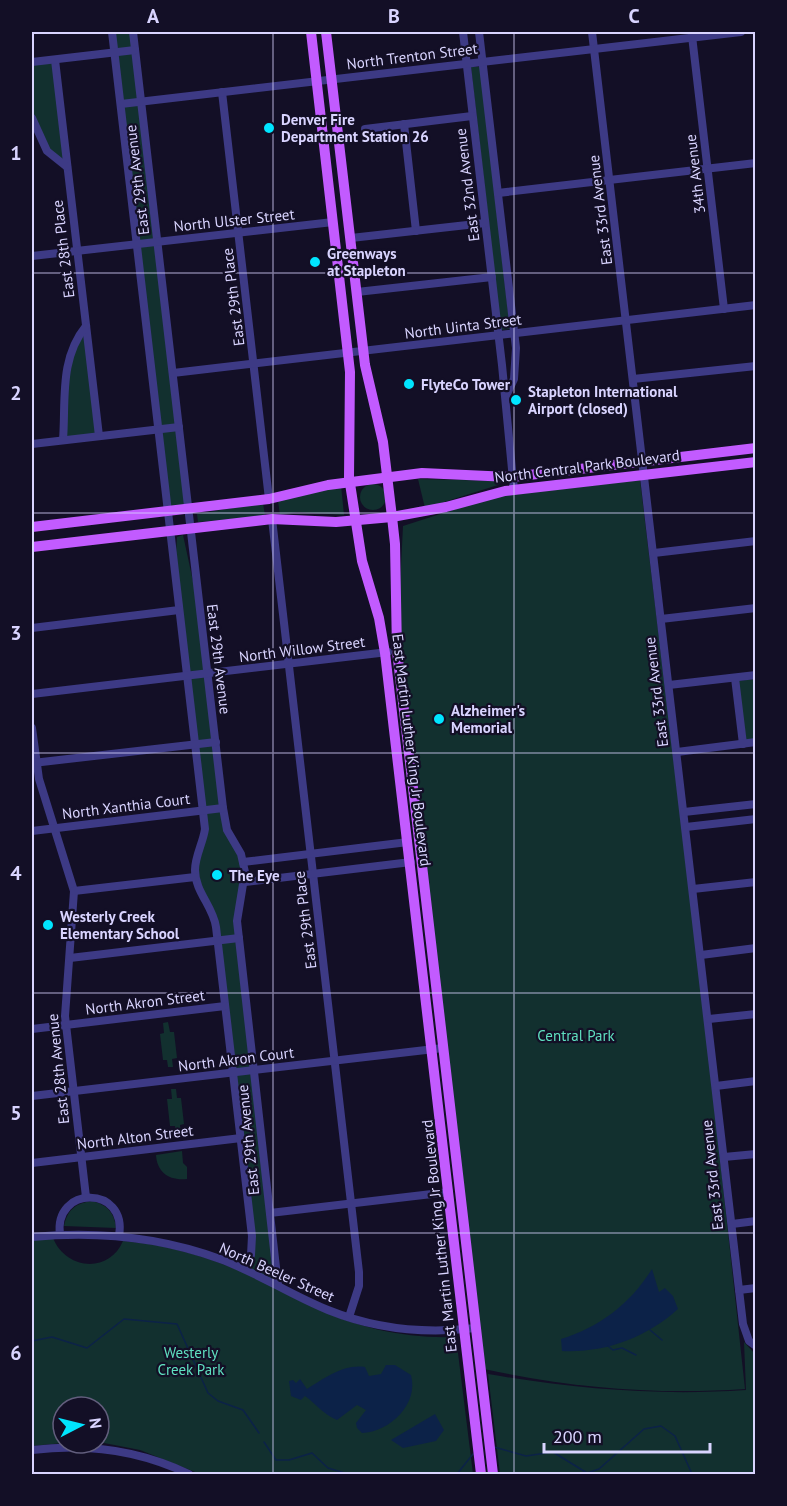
<svg xmlns="http://www.w3.org/2000/svg" width="787" height="1506" viewBox="0 0 787 1506" font-family="'PT Sans',sans-serif">
  <rect width="100%" height="100%" fill="#130f26"/>
  <!-- green -->
  <g fill="#12302f">
    <polygon points="112,32 133,32 187,509 168,511"/>
    <path d="M55,60L67,167C27,138 32,107 32,62Z"/>
    <polygon points="471,67 480,67 510,329 501,330"/>
    <polygon points="86,326 99,436 63,440 69,362"/>
    <polygon points="418,479 502,481 498,485 425,508"/>
    <path d="M640,480L705,1020L745,1389C657,1395 571,1388 484,1369L398,626L403,526L493,497Z"/>
    <circle cx="373" cy="497" r="13"/>
    <polygon points="341,485 344,515 297,512 280,515 278,501"/>
    <polygon points="263,503 265,516 198,522 197,514"/>
    <polygon points="183,535 196,595 227,830 243,862 238,909 278,1285 245,1269 251,1255 216,927 195,877 204,839 176,553 177,537"/>
    <polygon points="755,679 755,739 746,740 738,681"/>
    <polygon points="168,1022 170,1032 174,1032 177,1058 172,1059 173,1067 168,1067 167,1060 163,1060 160,1034 164,1033 163,1023"/>
    <polygon points="171,1089 176,1089 177,1098 181,1098 184,1124 180,1125 181,1135 176,1135 175,1126 170,1126 167,1099 172,1099"/>
    <path d="M182,1151L183,1163L187,1167V1179C169,1181 157,1172 156,1155Z"/>
    <path d="M92,1201C107,1205 114,1212 116,1228L64,1226C67,1210 76,1203 92,1201Z"/>
    <path d="M53,1238C66,1270 109,1274 123,1241C159,1244 196,1253 230,1267C259,1278 285,1294 313,1307C358,1328 407,1339 456,1337L473,1474H200L140,1450L99,1442V1407H63V1443L32,1446V1240Z"/>
    <path d="M744,1342L755,1354V1474H500L488,1374C574,1389 659,1396 746,1390Z"/>
  </g>
  <!-- water -->
  <g fill="#0c2248">
    <path d="M652,1269L659,1292L665,1288L673,1296L678,1309C646,1338 605,1353 562,1351L561,1339C600,1327 630,1304 652,1269Z"/>
    <path d="M386,1365H395L411,1375C419,1404 390,1432 362,1433L357,1428L356,1423L366,1410L357,1405L337,1420C324,1415 316,1404 305,1396L301,1400L291,1396L289,1381L293,1380L296,1383L300,1379L307,1389C325,1378 343,1364 365,1367L369,1376L381,1374Z"/>
    <polygon points="435,1414 444,1430 436,1441 403,1448 391,1440"/>
  </g>
  <g fill="none" stroke-linecap="round" stroke-linejoin="round">
    <!-- stream -->
    <g stroke="#0c2248" stroke-width="1.5">
      <polyline points="650,1330 662,1340"/>
      <polyline points="32,1341 52,1337 87,1348 124,1319 177,1324 208,1393 218,1401 243,1410 259,1433"/>
      <polyline points="608,1346 613,1350 622,1348 636,1355"/>
      <polyline points="264,1442 276,1460 289,1460 312,1453 328,1468 348,1474"/>
      <polyline points="494,1447 526,1456 553,1452 587,1473 599,1469 644,1429 661,1426 675,1436 692,1474"/>
      <polyline points="457,1474 473,1454"/>
    </g>
    <!-- minor -->
    <g stroke="#3d3a85" stroke-width="8">
      <path d="M112,32L205,829C203,843 195,856 195,870C195,892 213,906 216,927L252,1236L251,1255L245,1269"/>
      <polyline points="133,32 223,808 227,830 241,854 245,872 237,921 278,1285"/>
      <polyline points="463,32 502,365 514,490"/>
      <polyline points="479,32 516,348 514,379 506,396"/>
      <polyline points="592,32 743,1324 749,1341 756,1346"/>
      <polyline points="692,36 724,309"/>
      <polyline points="55,60 99,436"/>
      <polyline points="32,62 135,50"/>
      <polyline points="222,92 269,499"/>
      <polyline points="121,104 741,32"/>
      <polyline points="32,118 47,151 67,167"/>
      <polyline points="404,124 416,231"/>
      <polyline points="365,129 472,116"/>
      <polyline points="498,193 756,163"/>
      <polyline points="351,238 485,223"/>
      <polyline points="32,256 333,222"/>
      <polyline points="357,292 492,277"/>
      <polyline points="173,373 756,305"/>
      <polyline points="633,379 756,366"/>
      <path d="M63,440C66,401 59,359 86,326"/>
      <polyline points="32,444 179,427"/>
      <polyline points="272,519 359,1272 359,1286 349,1317"/>
      <polyline points="654,553 756,541"/>
      <polyline points="661,619 756,608"/>
      <polyline points="32,628 179,610"/>
      <polyline points="735,678 743,744"/>
      <polyline points="669,685 756,675"/>
      <polyline points="32,694 388,652"/>
      <polyline points="32,728 39,779 74,891 65,1016 86,1197"/>
      <polyline points="677,752 756,742"/>
      <polyline points="33,763 216,742"/>
      <polyline points="684,812 756,804"/>
      <polyline points="686,827 756,819"/>
      <polyline points="32,831 223,808"/>
      <polyline points="243,862 408,842"/>
      <polyline points="245,882 411,862"/>
      <polyline points="693,889 756,882"/>
      <polyline points="74,891 195,877"/>
      <polyline points="701,955 756,948"/>
      <polyline points="70,958 239,938"/>
      <polyline points="709,1019 756,1014"/>
      <polyline points="32,1029 225,1006"/>
      <polyline points="716,1086 756,1081"/>
      <polyline points="32,1096 443,1048"/>
      <polyline points="724,1157 756,1154"/>
      <polyline points="32,1163 241,1138"/>
      <polyline points="270,1213 449,1192"/>
      <polyline points="732,1224 756,1221"/>
      <path d="M60,1235C53,1185 128,1185 119,1236"/>
      <path d="M32,1237C95,1231 160,1237 220,1259C258,1273 291,1295 328,1310C375,1329 426,1334 476,1328"/>
      <polyline points="739,1290 756,1288"/>
      <path d="M32,1450C86,1443 139,1450 189,1474"/>
    </g>
    <!-- major -->
    <g stroke="#c25bff" stroke-width="10">
      <polyline points="311,32 350,372 349,477 362,561 379,618 385,653 481,1474"/>
      <polyline points="326,32 365,365 383,442 392,517 395,544 397,651 493,1474"/>
      <polyline points="32,527 269,499 328,485 422,473 512,477 756,448"/>
      <polyline points="32,547 272,519 336,522 392,517 446,507 505,491 756,462"/>
    </g>
  </g>
  <!-- grid -->
  <path fill="none" stroke="#d9d4ff" stroke-width="1.5" stroke-opacity="0.55" d="M273,32V1474M514,32V1474M32,273H756M32,513H756M32,753H756M32,993H756M32,1233H756"/>
  <!-- markers -->
  <g fill="#00e5ff" stroke="#130f26" stroke-width="2">
    <circle cx="269" cy="128" r="6"/>
    <circle cx="315" cy="262" r="6"/>
    <circle cx="409" cy="384" r="6"/>
    <circle cx="516" cy="400" r="6"/>
    <circle cx="439" cy="719" r="6"/>
    <circle cx="217" cy="875" r="6"/>
    <circle cx="48" cy="925" r="6"/>
  </g>
  <g text-anchor="middle" dominant-baseline="central" stroke-width="4.5" stroke-linejoin="round" paint-order="stroke">
    <!-- street labels -->
    <g font-size="15" fill="#d9d4ff" stroke="#130f26">
      <text transform="translate(412 56) rotate(-7)">North Trenton Street</text>
      <text transform="translate(695 174) rotate(-97)">34th Avenue</text>
      <text transform="translate(137 180) rotate(-97)">East 29th Avenue</text>
      <text transform="translate(467 185) rotate(-97)">East 32nd Avenue</text>
      <text transform="translate(600 210) rotate(-97)">East 33rd Avenue</text>
      <text transform="translate(234 220) rotate(-6)">North Ulster Street</text>
      <text transform="translate(63 249) rotate(-97)">East 28th Place</text>
      <text transform="translate(233 297) rotate(-97)">East 29th Place</text>
      <text transform="translate(463 326) rotate(-7)">North Uinta Street</text>
      <text transform="translate(587 466) rotate(-7)">North Central Park Boulevard</text>
      <text transform="translate(302 649) rotate(-7)">North Willow Street</text>
      <text transform="translate(219 659) rotate(83)">East 29th Avenue</text>
      <text transform="translate(656 692) rotate(-97)">East 33rd Avenue</text>
      <text transform="translate(412 750) rotate(83)">East Martin Luther King Jr Boulevard</text>
      <text transform="translate(126 806) rotate(-7)">North Xanthia Court</text>
      <text transform="translate(305 920) rotate(-97)">East 29th Place</text>
      <text transform="translate(145 1002) rotate(-7)">North Akron Street</text>
      <text transform="translate(236 1059) rotate(-7)">North Akron Court</text>
      <text transform="translate(58 1069) rotate(-96)">East 28th Avenue</text>
      <text transform="translate(135 1137) rotate(-7)">North Alton Street</text>
      <text transform="translate(248 1140) rotate(-96)">East 29th Avenue</text>
      <text transform="translate(712 1175) rotate(-96)">East 33rd Avenue</text>
      <text transform="translate(439 1236) rotate(-96)">East Martin Luther King Jr Boulevard</text>
      <text transform="translate(277 1272) rotate(24)">North Beeler Street</text>
    </g>
    <!-- poi labels -->
    <g font-size="15" font-weight="bold" fill="#d9d4ff" stroke="#130f26" text-anchor="start">
      <text x="281" y="119">Denver Fire<tspan x="281" dy="17">Department Station 26</tspan></text>
      <text x="327" y="253">Greenways<tspan x="327" dy="17">at Stapleton</tspan></text>
      <text x="421" y="384">FlyteCo Tower</text>
      <text x="528" y="391">Stapleton International<tspan x="528" dy="17">Airport (closed)</tspan></text>
      <text x="451" y="710">Alzheimer's<tspan x="451" dy="17">Memorial</tspan></text>
      <text x="229" y="875">The Eye</text>
      <text x="60" y="916">Westerly Creek<tspan x="60" dy="17">Elementary School</tspan></text>
    </g>
    <!-- park labels -->
    <g font-size="15" fill="#5fe0c0" stroke="#130f26">
      <text x="576" y="1035">Central Park</text>
      <text x="191" y="1352">Westerly<tspan x="191" dy="17">Creek Park</tspan></text>
    </g>
  </g>
  <!-- border -->
  <rect width="787" height="1506" fill="none" stroke="#130f26" stroke-width="66"/>
  <!-- north arrow -->
  <g transform="translate(81 1425) rotate(83)"><circle r="28" fill="#130f26" stroke="#625e7d" stroke-width="1.5"/>
  <path d="M0-4.5L10 22L0 15L-10 22Z" fill="#00e5ff"/>
  <text y="-9" font-size="16" font-weight="bold" text-anchor="middle" fill="#d9d4ff">N</text>
  </g>
  <!-- scale -->
  <path d="M544 1443v9h166v-9" fill="none" stroke="#d9d4ff" stroke-width="3"/>
  <text x="553" y="1443" font-size="18" fill="#d9d4ff" stroke="#130f26" stroke-width="4.5" paint-order="stroke">200 m</text>
  <rect x="33" y="33" width="721" height="1440" fill="none" stroke="#d9d4ff" stroke-width="2"/>
  <g font-size="20" text-anchor="middle" font-weight="bold" fill="#d9d4ff">
    <text x="153" y="23">A</text>
    <text x="394" y="23">B</text>
    <text x="634" y="23">C</text>
    <text x="16" y="160">1</text>
    <text x="16" y="400">2</text>
    <text x="16" y="640">3</text>
    <text x="16" y="880">4</text>
    <text x="16" y="1120">5</text>
    <text x="16" y="1360">6</text>
  </g>
</svg>
